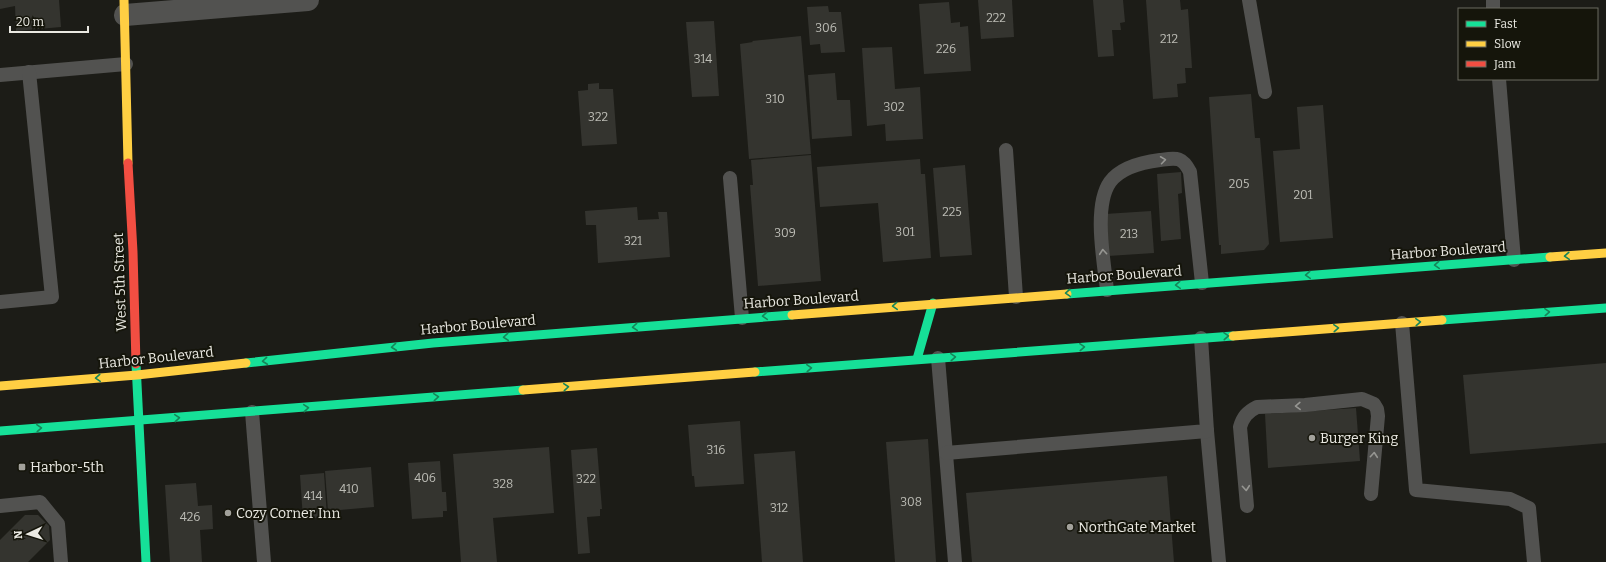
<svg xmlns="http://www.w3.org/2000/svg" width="1606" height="562" viewBox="0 0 1606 562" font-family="Bitter,serif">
  <rect width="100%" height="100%" fill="#1c1c17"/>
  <!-- building -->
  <g fill="#34342f">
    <polygon points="0,0 59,0 61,27 16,31 15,6 0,9"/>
    <polygon points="978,0 1012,0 1014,37 981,39"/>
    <polygon points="1093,0 1123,0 1125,22 1120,23 1121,30 1112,30 1114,56 1098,57"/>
    <polygon points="1146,0 1180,0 1181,10 1188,9 1192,68 1185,68 1186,83 1177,84 1178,97 1153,99"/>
    <polygon points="949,2 951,23 960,22 960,27 968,26 971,71 924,74 919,4"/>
    <polygon points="828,6 829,12 841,12 845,52 821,53 820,44 810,45 807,7"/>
    <polygon points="714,21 719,96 692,97 686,22"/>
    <polygon points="801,36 811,154 749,159 740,44 753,42 752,41"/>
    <polygon points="892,47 895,89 920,87 923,139 886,141 885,124 867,126 862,48"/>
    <polygon points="835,73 837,100 850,100 852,136 812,139 808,75"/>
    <polygon points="599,83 599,89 613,89 617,144 582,146 578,91 588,90 588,84"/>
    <polygon points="1251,94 1255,138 1260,138 1269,244 1264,250 1221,254 1221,245 1219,245 1209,97"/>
    <polygon points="1323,105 1333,238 1280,242 1273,151 1300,149 1297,107"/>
    <polygon points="811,155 821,281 758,286 750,185 753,185 751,160"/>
    <polygon points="920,159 921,174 925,174 931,258 883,262 878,203 820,207 817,167"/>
    <polygon points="965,165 972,255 940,257 933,168"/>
    <polygon points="1181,172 1182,193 1178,194 1181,239 1161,241 1157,174"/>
    <polygon points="637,207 638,220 659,219 658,212 667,212 670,257 598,263 596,225 586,225 585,211"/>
    <polygon points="1151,211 1154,253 1108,256 1105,214"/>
    <polygon points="1606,363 1606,443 1470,454 1463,375"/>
    <polygon points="1356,408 1360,461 1268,468 1265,414"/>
    <polygon points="740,421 744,484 695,487 694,476 692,476 688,425"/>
    <polygon points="928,439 936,562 895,562 886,442"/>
    <polygon points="549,447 554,513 493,518 497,562 461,562 453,454"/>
    <polygon points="597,448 602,509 600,509 600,516 587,517 590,553 578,554 571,450"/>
    <polygon points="795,451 803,562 762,562 754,454"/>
    <polygon points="440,461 442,492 446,492 447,511 443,511 443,517 412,519 408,463"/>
    <polygon points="371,467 374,507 328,511 325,471"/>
    <polygon points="324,473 327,517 303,519 300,475"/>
    <polygon points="1167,476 1174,562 972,562 966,493"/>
    <polygon points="196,483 198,506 212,505 213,529 200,530 202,562 170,562 165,485"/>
    <polygon points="25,515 38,515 49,526 50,540 28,562 0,562 0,540"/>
  </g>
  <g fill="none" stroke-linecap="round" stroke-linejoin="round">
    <!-- lane -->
    <g stroke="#525250" stroke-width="14">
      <polyline points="1249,0 1265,92"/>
      <polyline points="1493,0 1493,9"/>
      <polyline points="0,75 126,64"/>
      <polyline points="1499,79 1514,260"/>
      <polyline points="1006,150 1016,297"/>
      <polyline points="730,178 742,318"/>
      <path d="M1107,290C1104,262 1093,206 1110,182C1121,167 1144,162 1160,160C1176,158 1182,156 1190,172L1202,283"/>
      <polyline points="0,302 52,297 29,72"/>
      <polyline points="1402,323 1416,490 1510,499 1529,508 1534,562"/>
      <polyline points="938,358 955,562"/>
      <polyline points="252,412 264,562"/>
      <polyline points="1207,431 1219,562"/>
      <polyline points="946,453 1207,431 1201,338"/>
      <polyline points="0,506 40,502 58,524 61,562"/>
      <path d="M1247,506L1240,427C1243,417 1247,412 1257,407L1305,405L1362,399L1374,404L1377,409L1378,416L1371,494"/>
    </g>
    <!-- street -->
    <polyline stroke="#525250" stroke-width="22" points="125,15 308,0"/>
    <!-- fast -->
    <g stroke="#16e098" stroke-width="9">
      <polyline points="1067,294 1550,257"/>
      <polyline points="1442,320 1606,308"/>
      <polyline points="917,359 933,303"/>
      <polyline points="246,363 433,343 792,315"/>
      <polyline points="136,364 146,562"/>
      <polyline points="755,372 1233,336"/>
      <polyline points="0,431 523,390"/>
    </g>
    <!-- slow -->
    <g stroke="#ffcf43" stroke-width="9">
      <polyline points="124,0 128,163"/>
      <polyline points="1550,257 1606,253"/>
      <polyline points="792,315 1067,294"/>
      <polyline points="1233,336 1442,320"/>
      <polyline points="0,386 137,375 246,363"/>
      <polyline points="523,390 755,372"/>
    </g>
    <!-- jam -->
    <polyline stroke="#f24e42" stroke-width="9" points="128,163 133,252 136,364"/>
  </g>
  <!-- one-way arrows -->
  <defs><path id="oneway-chevron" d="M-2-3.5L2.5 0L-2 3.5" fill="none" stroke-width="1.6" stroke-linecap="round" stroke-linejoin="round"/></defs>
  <g stroke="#969692">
    <use href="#oneway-chevron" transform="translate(1163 160) rotate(-8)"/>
    <use href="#oneway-chevron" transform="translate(1103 252) rotate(-95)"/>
    <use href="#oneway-chevron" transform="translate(1298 406) rotate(178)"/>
    <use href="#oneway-chevron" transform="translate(1374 455) rotate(-85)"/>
    <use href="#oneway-chevron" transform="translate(1246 488) rotate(85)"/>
  </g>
  <g stroke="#168559">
    <use href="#oneway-chevron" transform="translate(1567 256) rotate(176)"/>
    <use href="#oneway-chevron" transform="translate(1437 265) rotate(176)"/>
    <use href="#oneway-chevron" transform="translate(1308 275) rotate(176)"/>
    <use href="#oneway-chevron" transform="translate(1178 285) rotate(176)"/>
    <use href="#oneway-chevron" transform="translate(1068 293) rotate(176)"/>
    <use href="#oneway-chevron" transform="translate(895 306) rotate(176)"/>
    <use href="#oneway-chevron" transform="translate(1547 312) rotate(-4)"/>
    <use href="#oneway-chevron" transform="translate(765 316) rotate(176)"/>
    <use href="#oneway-chevron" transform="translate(1418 322) rotate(-4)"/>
    <use href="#oneway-chevron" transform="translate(635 327) rotate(175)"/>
    <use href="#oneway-chevron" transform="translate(1336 328) rotate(-4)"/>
    <use href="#oneway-chevron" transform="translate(1226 336) rotate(-4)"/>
    <use href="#oneway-chevron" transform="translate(506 337) rotate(175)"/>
    <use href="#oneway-chevron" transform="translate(394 347) rotate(174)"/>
    <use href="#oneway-chevron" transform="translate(1082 347) rotate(-4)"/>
    <use href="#oneway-chevron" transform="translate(953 357) rotate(-4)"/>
    <use href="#oneway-chevron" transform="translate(265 361) rotate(174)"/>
    <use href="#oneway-chevron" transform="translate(809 368) rotate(-4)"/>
    <use href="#oneway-chevron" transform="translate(98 378) rotate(176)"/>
    <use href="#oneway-chevron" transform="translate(566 387) rotate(-5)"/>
    <use href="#oneway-chevron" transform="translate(436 397) rotate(-5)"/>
    <use href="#oneway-chevron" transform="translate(306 408) rotate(-5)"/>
    <use href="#oneway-chevron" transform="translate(177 418) rotate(-5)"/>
    <use href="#oneway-chevron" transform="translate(39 428) rotate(-4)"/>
  </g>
  <!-- markers -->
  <g fill="#a2a19b" stroke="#15150b" stroke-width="1.5">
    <circle cx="1312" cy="438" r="4"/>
    <rect x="18" y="463" width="8" height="8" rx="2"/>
    <circle cx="228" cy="513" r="4"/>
    <circle cx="1070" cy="527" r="4"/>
  </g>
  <g text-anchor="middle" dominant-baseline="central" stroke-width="4" stroke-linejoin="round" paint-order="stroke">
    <!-- number labels -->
    <g font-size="12" fill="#bcbcb5">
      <text x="996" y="18">222</text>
      <text x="826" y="28">306</text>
      <text x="1169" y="39">212</text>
      <text x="946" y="49">226</text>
      <text x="703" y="59">314</text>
      <text x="775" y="99">310</text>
      <text x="894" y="107">302</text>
      <text x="598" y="117">322</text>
      <text x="1239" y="184">205</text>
      <text x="1303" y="195">201</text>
      <text x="952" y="212">225</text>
      <text x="905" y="232">301</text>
      <text x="785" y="233">309</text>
      <text x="1129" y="234">213</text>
      <text x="633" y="241">321</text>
      <text x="716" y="450">316</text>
      <text x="425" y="478">406</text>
      <text x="586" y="479">322</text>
      <text x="503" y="484">328</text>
      <text x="349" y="489">410</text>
      <text x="313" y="496">414</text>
      <text x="911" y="502">308</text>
      <text x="779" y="508">312</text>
      <text x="190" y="517">426</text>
    </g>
    <!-- street labels -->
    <g font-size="14" fill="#eae9e2" stroke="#15150b">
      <text transform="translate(1448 251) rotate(-4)">Harbor Boulevard</text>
      <text transform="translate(1124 275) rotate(-4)">Harbor Boulevard</text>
      <text transform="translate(120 282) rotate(-92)">West 5th Street</text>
      <text transform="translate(801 300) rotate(-4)">Harbor Boulevard</text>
      <text transform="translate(478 325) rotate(-5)">Harbor Boulevard</text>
      <text transform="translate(156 358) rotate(-6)">Harbor Boulevard</text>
    </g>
    <!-- poi labels -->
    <g font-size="14" fill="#eae9e2" stroke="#15150b" text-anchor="start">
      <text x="1320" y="438">Burger King</text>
      <text x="30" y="467">Harbor-5th</text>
      <text x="236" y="513">Cozy Corner Inn</text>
      <text x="1078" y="527">NorthGate Market</text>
    </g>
  </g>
  <!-- legend -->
  <rect x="1458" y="8" width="140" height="72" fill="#15150b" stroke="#6a6a61"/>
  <rect x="1466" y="21" width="20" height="6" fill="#16e098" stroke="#6a6a61"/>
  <text x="1494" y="28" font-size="12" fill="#eae9e2">Fast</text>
  <rect x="1466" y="41" width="20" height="6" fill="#ffcf43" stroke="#6a6a61"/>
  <text x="1494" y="48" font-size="12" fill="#eae9e2">Slow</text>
  <rect x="1466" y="61" width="20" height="6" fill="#f24e42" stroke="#6a6a61"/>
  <text x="1494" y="68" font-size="12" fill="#eae9e2">Jam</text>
  <!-- north arrow -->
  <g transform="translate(28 534) rotate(266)" stroke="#15150b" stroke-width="3" paint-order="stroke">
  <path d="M0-3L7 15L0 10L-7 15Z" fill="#eae9e2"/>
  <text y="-6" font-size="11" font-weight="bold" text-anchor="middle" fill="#eae9e2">N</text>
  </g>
  <!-- scale -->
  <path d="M10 26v6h78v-6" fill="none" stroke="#eae9e2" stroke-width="2"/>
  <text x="16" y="26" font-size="12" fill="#eae9e2" stroke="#15150b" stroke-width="3" paint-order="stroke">20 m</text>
</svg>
